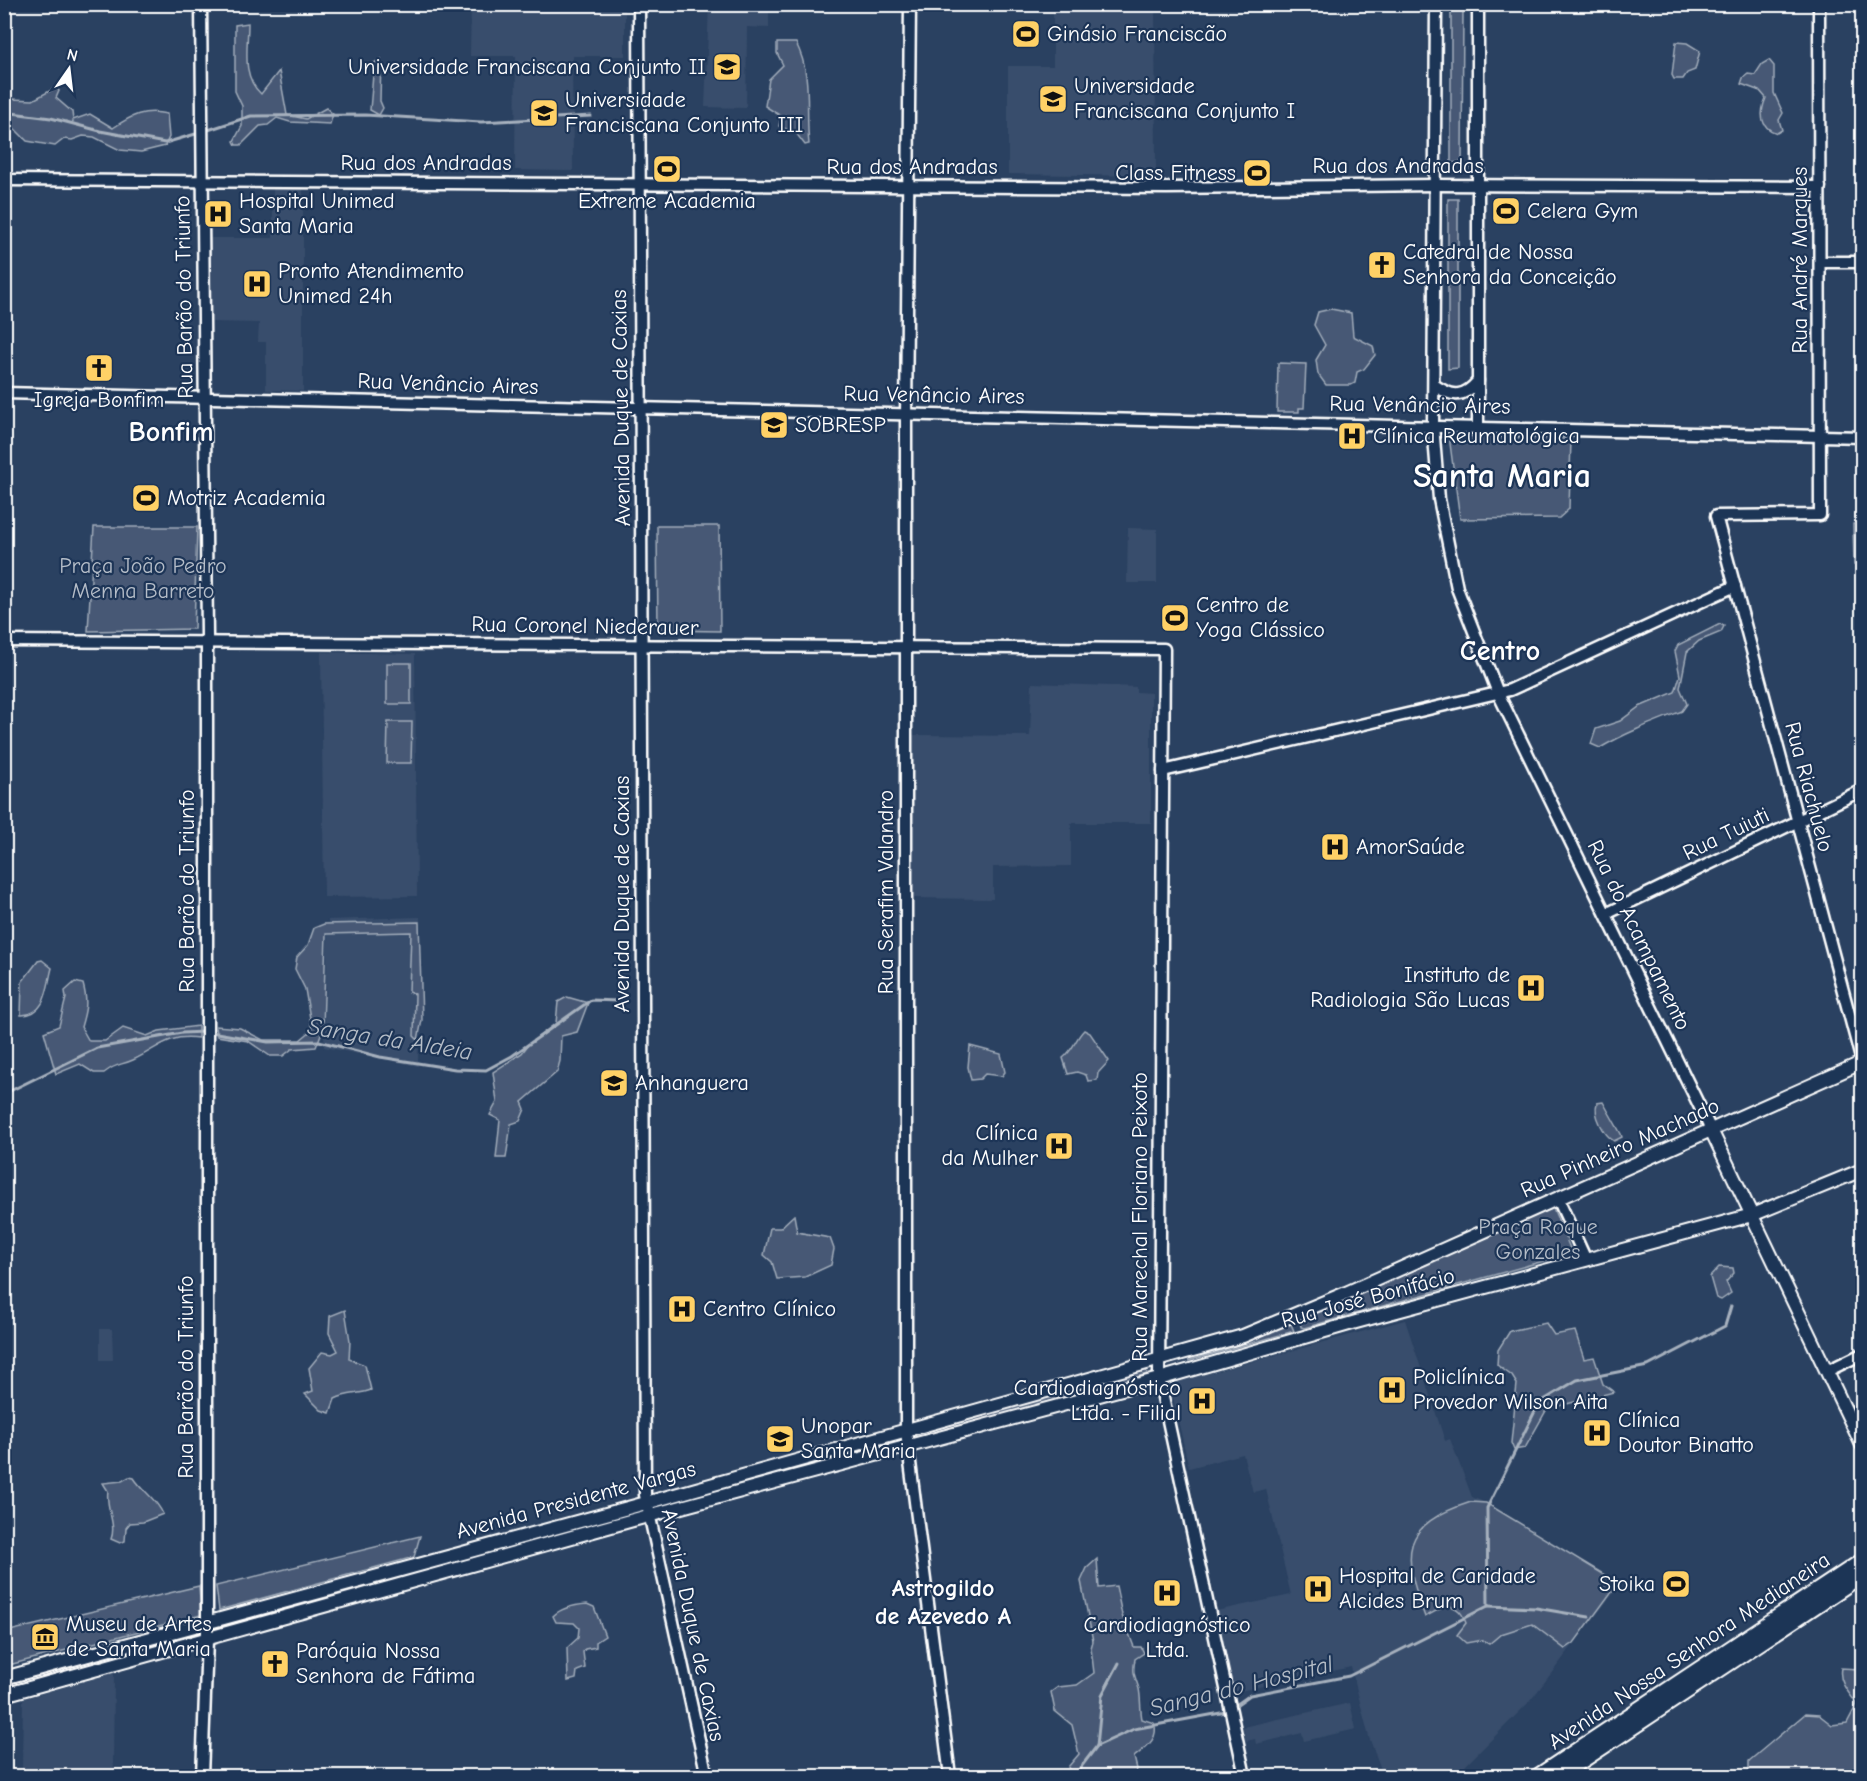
<svg xmlns="http://www.w3.org/2000/svg" width="1867" height="1781" viewBox="0 0 1867 1781" font-family="'Comic Neue',sans-serif">
  <rect width="100%" height="100%" fill="#2a4161"/>
  <filter id="ink" filterUnits="userSpaceOnUse"><feTurbulence type="fractalNoise" baseFrequency=".0167" numOctaves="2"/><feDisplacementMap in="SourceGraphic" scale="12" xChannelSelector="R" yChannelSelector="G"/><feConvolveMatrix kernelMatrix="1 2 1 2 8 2 1 2 1" color-interpolation-filters="sRGB"/></filter>
  <g filter="url(#ink)">
    <!-- built -->
    <g fill="#394e6c">
      <polygon points="471,5 625,5 625,56 572,56 573,171 515,170 516,56 470,56"/>
      <polygon points="709,5 769,5 769,28 747,27 746,108 705,107"/>
      <polygon points="1053,5 1155,5 1156,176 1008,174 1008,66 1053,66"/>
      <polygon points="273,187 303,187 303,391 266,390 266,342 258,342 259,323 212,322 210,238 273,238"/>
      <polygon points="1128,528 1157,529 1157,583 1127,583"/>
      <polygon points="321,652 415,654 417,896 324,897"/>
      <polygon points="1032,683 1136,687 1136,692 1151,693 1151,823 1071,823 1071,866 993,867 993,899 914,898 913,735 1030,736"/>
      <polygon points="420,917 418,1066 324,1047 328,920"/>
      <polygon points="1405,1320 1445,1441 1450,1439 1472,1497 1493,1506 1620,1584 1530,1701 1455,1776 1389,1776 1381,1769 1369,1737 1351,1667 1235,1692 1216,1611 1291,1595 1266,1489 1253,1492 1243,1454 1189,1468 1170,1384"/>
      <polygon points="100,1329 112,1329 113,1360 100,1360"/>
      <polygon points="114,1673 113,1763 117,1776 22,1776 23,1699"/>
      <polygon points="1350,1703 1356,1729 1304,1741 1302,1733 1256,1744 1255,1739 1246,1741 1243,1727"/>
    </g>
    <!-- green -->
    <g fill="#465975" stroke="#a2acba" stroke-width="1.5">
      <polygon points="1451,9 1463,9 1462,162 1451,163"/>
      <path d="M248,23C248,48 241,76 261,94L279,71L287,115L306,119L326,108L333,114L330,124L290,122L277,118L268,125L260,126L241,145H236L234,141L242,126V106L235,91V25Z"/>
      <polygon points="1676,42 1687,43 1700,51 1695,70 1687,73 1683,79 1674,79 1672,75"/>
      <path d="M777,43H796C813,76 805,109 809,144L805,145L796,133L779,126L781,116L765,106L769,79L783,65L777,53Z"/>
      <polygon points="381,59 380,101 383,108 379,115 370,110 374,63"/>
      <path d="M1769,60L1774,66V93L1783,113L1779,120L1782,130L1777,133C1759,128 1760,112 1766,98L1760,91L1741,84L1743,78L1748,74L1755,75L1762,64Z"/>
      <path d="M57,87L59,91L56,98L72,112L73,120L90,114L113,128C132,115 144,109 167,114L169,137L165,146L141,152L120,150L94,137L83,136L72,140L64,139L55,146L27,141L5,119L6,104L12,99L33,100Z"/>
      <polygon points="1448,199 1458,199 1458,368 1448,369"/>
      <polygon points="1331,309 1351,313 1353,336 1373,346 1375,355 1364,369 1357,372 1355,383 1351,385 1326,385 1318,374 1316,360 1325,345 1314,325 1318,312"/>
      <polygon points="1278,363 1306,364 1304,408 1299,408 1299,412 1277,412"/>
      <polygon points="1449,436 1571,439 1569,509 1559,518 1460,519"/>
      <polygon points="1853,524 1862,524 1862,565 1854,565"/>
      <polygon points="657,526 719,526 720,631 658,630"/>
      <polygon points="94,527 197,527 194,629 88,631"/>
      <path d="M1720,624L1724,626L1721,632L1699,641L1687,652L1680,688L1687,704L1682,711C1654,722 1625,733 1600,748L1591,744L1596,729L1620,721L1639,707L1675,692L1680,676L1675,651L1678,645Z"/>
      <rect x="387" y="663" width="24" height="41"/>
      <polygon points="388,722 412,722 411,763 387,763"/>
      <polygon points="419,922 422,1020 418,1040 414,1036 415,994 409,992 411,932 326,934 323,1029 316,1047 292,1049 283,1056 270,1056 248,1041 217,1036 216,1026 240,1028 263,1040 300,1040 312,1030 305,989 295,969 297,957 308,945 314,928 324,924"/>
      <path d="M42,960L52,968C47,986 47,1016 21,1015L22,982L38,961Z"/>
      <path d="M75,982L83,984C88,1002 86,1010 81,1027L89,1041H105L123,1028L147,1036L159,1031L198,1026V1038C167,1034 159,1048 133,1060C120,1066 118,1062 104,1073H94L80,1064L56,1074L44,1032L59,1026L66,998L65,991Z"/>
      <polygon points="567,997 588,1003 577,1032 561,1036 560,1061 557,1072 522,1102 525,1109 520,1121 511,1124 506,1158 496,1158 500,1120 490,1115 497,1102 493,1072 522,1053 528,1045 556,1023 558,1002"/>
      <path d="M1084,1030L1090,1033L1109,1061L1098,1073L1097,1080L1088,1081L1086,1075L1077,1072L1068,1074L1063,1058C1074,1049 1075,1039 1084,1030Z"/>
      <polygon points="970,1046 1001,1054 1005,1072 1002,1076 985,1074 980,1079 971,1080 968,1067"/>
      <path d="M1603,1102L1621,1134L1622,1137L1614,1141C1604,1135 1593,1115 1597,1103Z"/>
      <polygon points="1553,1208 1572,1253 1304,1328 1301,1327 1300,1320"/>
      <polygon points="794,1215 797,1232 830,1238 834,1249 831,1265 805,1277 777,1279 772,1262 764,1255 770,1228 780,1228"/>
      <polygon points="1719,1267 1733,1268 1734,1273 1726,1282 1731,1293 1721,1300 1716,1298 1710,1277"/>
      <path d="M345,1310L350,1341L349,1359L365,1365L371,1390C359,1395 348,1392 335,1399L330,1413L321,1410L305,1394L313,1391L309,1368L322,1352L332,1354L338,1351L329,1333L330,1316Z"/>
      <polygon points="1546,1323 1554,1335 1575,1331 1584,1359 1594,1357 1603,1384 1614,1392 1547,1409 1525,1448 1514,1450 1511,1443 1517,1384 1512,1376 1497,1365 1498,1350 1510,1331"/>
      <polygon points="1291,1324 1294,1331 1188,1361 1255,1339"/>
      <polygon points="1146,1369 1147,1374 924,1436 923,1432"/>
      <polygon points="897,1439 898,1443 665,1508 663,1503"/>
      <path d="M129,1477L134,1478C143,1492 156,1498 163,1514L143,1522L130,1523L126,1528L125,1541L120,1543L111,1539C117,1524 105,1507 108,1491L103,1483L122,1481Z"/>
      <path d="M1471,1502L1486,1503L1618,1583L1574,1643L1565,1649L1532,1624L1501,1634L1489,1644L1482,1640L1466,1643L1457,1635L1466,1623C1462,1612 1458,1608 1447,1605L1425,1617C1401,1552 1400,1525 1471,1502Z"/>
      <polygon points="631,1511 632,1516 435,1571 434,1568"/>
      <polygon points="420,1536 414,1557 219,1610 216,1586"/>
      <path d="M1097,1559L1099,1588L1116,1586L1122,1615L1134,1647H1141L1144,1653L1135,1659C1132,1675 1135,1675 1139,1689C1141,1698 1140,1709 1142,1719L1154,1723C1160,1739 1145,1748 1134,1757L1137,1769L1135,1776H1073L1068,1767L1079,1754L1072,1725L1055,1711L1051,1692L1058,1687L1077,1685L1094,1673L1091,1648L1093,1641L1081,1581L1087,1568Z"/>
      <polygon points="418,1572 419,1576 219,1630 217,1627"/>
      <polygon points="199,1586 201,1615 5,1666 5,1632"/>
      <path d="M587,1604L594,1607L605,1636L596,1642V1647L585,1649L583,1652L585,1668L577,1671L576,1679L568,1681L567,1648L578,1638L579,1628L574,1623L556,1622L553,1616C562,1607 575,1605 587,1604Z"/>
      <path d="M1862,1667V1776L1749,1775V1761L1805,1714L1819,1715L1832,1725L1847,1723L1857,1704C1849,1693 1838,1682 1841,1668L1859,1669Z"/>
    </g>
    <g fill="none" stroke-linecap="round" stroke-linejoin="round">
      <!-- stream -->
      <g stroke="#a7b1be" stroke-width="3">
        <polyline points="4,112 51,118 100,131 165,143 199,133"/>
        <polyline points="205,131 251,116 365,115 481,122 591,116"/>
        <polyline points="211,1032 268,1042 319,1041 380,1057 455,1069 486,1070 512,1056 591,1000 618,1001"/>
        <polyline points="4,1094 97,1048 182,1033 204,1032"/>
        <polyline points="1488,1606 1536,1608 1589,1617"/>
        <polyline points="1097,1746 1102,1695 1119,1663"/>
        <polyline points="1074,1776 1097,1746 1134,1729 1226,1712 1250,1695 1349,1676 1488,1606 1487,1508 1539,1403 1577,1380 1648,1366 1725,1326 1731,1306"/>
      </g>
      <!-- tertiary casing -->
      <g stroke="#fff" stroke-width="15">
        <g id="tertiary">
          <polyline points="201,4 207,635 207,1640 202,1776"/>
          <polyline points="639,4 645,1495 707,1776"/>
          <polyline points="910,4 906,420 906,1431 950,1776"/>
          <polyline points="1436,4 1433,425 1439,499 1457,588 1498,693 1711,1130"/>
          <polyline points="1819,4 1820,515 1716,516 1862,1062"/>
          <polyline points="4,180 1167,188 1436,185 1820,187"/>
          <polyline points="1820,262 1862,262"/>
          <path d="M1434,385C1452,397 1463,399 1478,381"/>
          <polyline points="4,393 1862,437"/>
          <polyline points="1478,426 1478,4"/>
          <polyline points="4,641 1164,649 1159,1379 1245,1776"/>
          <polyline points="1163,771 1510,690 1735,586"/>
          <polyline points="1606,914 1862,790"/>
          <polyline points="1558,1199 1586,1260"/>
          <polyline points="1827,1371 1862,1354"/>
        </g>
      </g>
      <!-- secondary casing -->
      <g stroke="#fff" stroke-width="16">
        <g id="secondary">
          <polyline points="1711,1130 1862,1445"/>
          <polyline points="4,1678 646,1503 1243,1336 1346,1293 1861,1063 1862,1069"/>
          <polyline points="4,1695 633,1520 1159,1379 1356,1322 1752,1215 1862,1170"/>
        </g>
      </g>
      <!-- primary casing -->
      <g stroke="#fff" stroke-width="18">
        <g id="primary">
          <polyline points="1538,1776 1862,1561"/>
          <polyline points="1559,1776 1862,1575"/>
        </g>
      </g>
      <!-- tertiary -->
      <use href="#tertiary" stroke="#1d3557" stroke-width="10"/>
      <!-- secondary -->
      <use href="#secondary" stroke="#1d3557" stroke-width="12"/>
      <!-- primary -->
      <use href="#primary" stroke="#1d3557" stroke-width="14"/>
    </g>
  </g>
  <!-- icons -->
  <defs>
    <g id="stadium-square" transform="scale(1.5)"><rect x="-9" y="-9" width="18" height="18" rx="4" fill="#ffd166" stroke="#1d3557"/><path d="M0-5a6.5 5 0 1 0 0 10a6.5 5 0 1 0 0-10ZM-3.5-1.8h7v3.6h-7Z" fill="#111"/></g>
    <g id="university-square" transform="scale(1.5)"><rect x="-9" y="-9" width="18" height="18" rx="4" fill="#ffd166" stroke="#1d3557"/><path d="M0-5L7-2L0 1L-7-2ZM-4 1L0 2.5L4 1V4Q0 6-4 4Z" fill="#111"/></g>
    <g id="hospital-square" transform="scale(1.5)"><rect x="-9" y="-9" width="18" height="18" rx="4" fill="#ffd166" stroke="#1d3557"/><path d="M-5-5h3v3.5h4V-5h3V5h-3V1.5h-4V5h-3Z" fill="#111"/></g>
    <g id="church-square" transform="scale(1.5)"><rect x="-9" y="-9" width="18" height="18" rx="4" fill="#ffd166" stroke="#1d3557"/><path d="M-1.2-6h2.4v3.5h3.3v2.4h-3.3V6h-2.4V-.1h-3.3v-2.4h3.3Z" fill="#111"/></g>
    <g id="museum-square" transform="scale(1.5)"><rect x="-9" y="-9" width="18" height="18" rx="4" fill="#ffd166" stroke="#1d3557"/><path d="M0-6L6-3V-2H-6V-3ZM-5-1h2V3h-2ZM-1-1h2V3h-2ZM3-1h2V3H3ZM-6 4H6V6H-6Z" fill="#111"/></g>
  </defs>
  <g fill-rule="evenodd">
    <use href="#stadium-square" x="1026" y="34"/>
    <use href="#university-square" x="727" y="67"/>
    <use href="#university-square" x="1053" y="99"/>
    <use href="#university-square" x="544" y="113"/>
    <use href="#stadium-square" x="667" y="169"/>
    <use href="#stadium-square" x="1257" y="173"/>
    <use href="#stadium-square" x="1506" y="211"/>
    <use href="#hospital-square" x="218" y="214"/>
    <use href="#church-square" x="1382" y="265"/>
    <use href="#hospital-square" x="257" y="284"/>
    <use href="#church-square" x="99" y="368"/>
    <use href="#university-square" x="774" y="425"/>
    <use href="#hospital-square" x="1352" y="436"/>
    <use href="#stadium-square" x="146" y="498"/>
    <use href="#stadium-square" x="1175" y="618"/>
    <use href="#hospital-square" x="1335" y="847"/>
    <use href="#hospital-square" x="1531" y="988"/>
    <use href="#university-square" x="614" y="1083"/>
    <use href="#hospital-square" x="1059" y="1146"/>
    <use href="#hospital-square" x="682" y="1309"/>
    <use href="#hospital-square" x="1392" y="1390"/>
    <use href="#hospital-square" x="1202" y="1401"/>
    <use href="#hospital-square" x="1597" y="1433"/>
    <use href="#university-square" x="780" y="1439"/>
    <use href="#stadium-square" x="1676" y="1584"/>
    <use href="#hospital-square" x="1318" y="1589"/>
    <use href="#hospital-square" x="1167" y="1593"/>
    <use href="#museum-square" x="45" y="1637"/>
    <use href="#church-square" x="275" y="1664"/>
  </g>
  <g text-anchor="middle" dominant-baseline="central" stroke-width="4.5" stroke-linejoin="round" paint-order="stroke">
    <!-- poi labels -->
    <g font-size="22" fill="#fff" stroke="#1d3557" text-anchor="start">
      <text x="1047" y="34">Ginásio Franciscão</text>
      <text x="706" y="67" text-anchor="end">Universidade Franciscana Conjunto II</text>
      <text x="1074" y="86">Universidade<tspan x="1074" dy="25">Franciscana Conjunto I</tspan></text>
      <text x="565" y="100">Universidade<tspan x="565" dy="25">Franciscana Conjunto III</tspan></text>
      <text x="1236" y="173" text-anchor="end">Class Fitness</text>
      <text x="239" y="201">Hospital Unimed<tspan x="239" dy="25">Santa Maria</tspan></text>
      <text x="667" y="201" text-anchor="middle">Extreme Academia</text>
      <text x="1527" y="211">Celera Gym</text>
      <text x="1403" y="252">Catedral de Nossa<tspan x="1403" dy="25">Senhora da Conceição</tspan></text>
      <text x="278" y="271">Pronto Atendimento<tspan x="278" dy="25">Unimed 24h</tspan></text>
      <text x="99" y="400" text-anchor="middle">Igreja Bonfim</text>
      <text x="795" y="425">SOBRESP</text>
      <text x="1373" y="436">Clínica Reumatológica</text>
      <text x="167" y="498">Motriz Academia</text>
      <text x="1196" y="605">Centro de<tspan x="1196" dy="25">Yoga Clássico</tspan></text>
      <text x="1356" y="847">AmorSaúde</text>
      <text x="1510" y="975" text-anchor="end">Instituto de<tspan x="1510" dy="25">Radiologia São Lucas</tspan></text>
      <text x="635" y="1083">Anhanguera</text>
      <text x="1038" y="1133" text-anchor="end">Clínica<tspan x="1038" dy="25">da Mulher</tspan></text>
      <text x="703" y="1309">Centro Clínico</text>
      <text x="1413" y="1377">Policlínica<tspan x="1413" dy="25">Provedor Wilson Aita</tspan></text>
      <text x="1181" y="1388" text-anchor="end">Cardiodiagnóstico<tspan x="1181" dy="25">Ltda. - Filial</tspan></text>
      <text x="1618" y="1420">Clínica<tspan x="1618" dy="25">Doutor Binatto</tspan></text>
      <text x="801" y="1426">Unopar<tspan x="801" dy="25">Santa Maria</tspan></text>
      <text x="1339" y="1576">Hospital de Caridade<tspan x="1339" dy="25">Alcides Brum</tspan></text>
      <text x="1655" y="1584" text-anchor="end">Stoika</text>
      <text x="66" y="1624">Museu de Artes<tspan x="66" dy="25">de Santa Maria</tspan></text>
      <text x="1167" y="1625" text-anchor="middle">Cardiodiagnóstico<tspan x="1167" dy="25">Ltda.</tspan></text>
      <text x="296" y="1651">Paróquia Nossa<tspan x="296" dy="25">Senhora de Fátima</tspan></text>
    </g>
    <!-- street labels -->
    <g font-size="22" fill="#fff" stroke="#1d3557">
      <text x="426" y="163">Rua dos Andradas</text>
      <text x="1398" y="166">Rua dos Andradas</text>
      <text x="912" y="167">Rua dos Andradas</text>
      <text transform="translate(1800 260) rotate(-90)">Rua André Marques</text>
      <text transform="translate(184 297) rotate(-91)">Rua Barão do Triunfo</text>
      <text transform="translate(448 384) rotate(2)">Rua Venâncio Aires</text>
      <text transform="translate(934 395) rotate(1)">Rua Venâncio Aires</text>
      <text transform="translate(1420 405) rotate(1)">Rua Venâncio Aires</text>
      <text transform="translate(621 408) rotate(-91)">Avenida Duque de Caxias</text>
      <text transform="translate(585 626) rotate(1)">Rua Coronel Niederauer</text>
      <text transform="translate(1809 787) rotate(75)">Rua Riachuelo</text>
      <text transform="translate(1726 834) rotate(-26)">Rua Tuiuti</text>
      <text transform="translate(187 891) rotate(-90)">Rua Barão do Triunfo</text>
      <text transform="translate(886 892) rotate(-90)">Rua Serafim Valandro</text>
      <text transform="translate(622 894) rotate(-90)">Avenida Duque de Caxias</text>
      <text transform="translate(1639 935) rotate(64)">Rua do Acampamento</text>
      <text transform="translate(1620 1148) rotate(-24)">Rua Pinheiro Machado</text>
      <text transform="translate(1140 1217) rotate(-90)">Rua Marechal Floriano Peixoto</text>
      <text transform="translate(1368 1298) rotate(-15)">Rua José Bonifácio</text>
      <text transform="translate(186 1377) rotate(-90)">Rua Barão do Triunfo</text>
      <text transform="translate(576 1500) rotate(-15)">Avenida Presidente Vargas</text>
      <text transform="translate(693 1625) rotate(78)">Avenida Duque de Caxias</text>
      <text transform="translate(1689 1651) rotate(-34)">Avenida Nossa Senhora Medianeira</text>
    </g>
    <!-- park labels -->
    <g font-size="22" fill="#b5bdc8" stroke="#1d3557">
      <text x="143" y="566">Praça João Pedro<tspan x="143" dy="25">Menna Barreto</tspan></text>
      <text x="1538" y="1227">Praça Roque<tspan x="1538" dy="25">Gonzales</tspan></text>
    </g>
    <!-- water labels -->
    <g font-size="24" font-style="italic" fill="#b6bec8" stroke="#1d3557">
      <text transform="translate(390 1039) rotate(9)">Sanga da Aldeia</text>
      <text transform="translate(1241 1686) rotate(-14)">Sanga do Hospital</text>
    </g>
    <!-- neighbourhood labels -->
    <g font-size="24" font-weight="bold" fill="#fff" stroke="#1d3557">
      <text x="943" y="1588">Astrogildo<tspan x="943" dy="28">de Azevedo A</tspan></text>
    </g>
    <!-- district labels -->
    <g font-size="28" font-weight="bold" fill="#fff" stroke="#1d3557">
      <text x="171" y="432">Bonfim</text>
      <text x="1500" y="651">Centro</text>
    </g>
    <!-- town labels -->
    <g font-size="34" font-weight="bold" fill="#fff" stroke="#1d3557">
      <text x="1502" y="476">Santa Maria</text>
    </g>
  </g>
  <!-- margin -->
  <rect width="1867" height="1781" fill="none" stroke="#1d3557" stroke-width="24"/>
  <rect x="12" y="12" width="1843" height="1757" fill="none" stroke="#fff" stroke-width="2" filter="url(#ink)"/>
  <!-- north arrow -->
  <g transform="translate(69 69) rotate(14)" stroke="#1d3557" stroke-width="4.5" paint-order="stroke">
  <path d="M0-4.5L10 22L0 15L-10 22Z" fill="#ffffff"/>
  <text y="-9" font-size="16" font-weight="bold" text-anchor="middle" fill="#ffffff">N</text>
  </g>
</svg>
